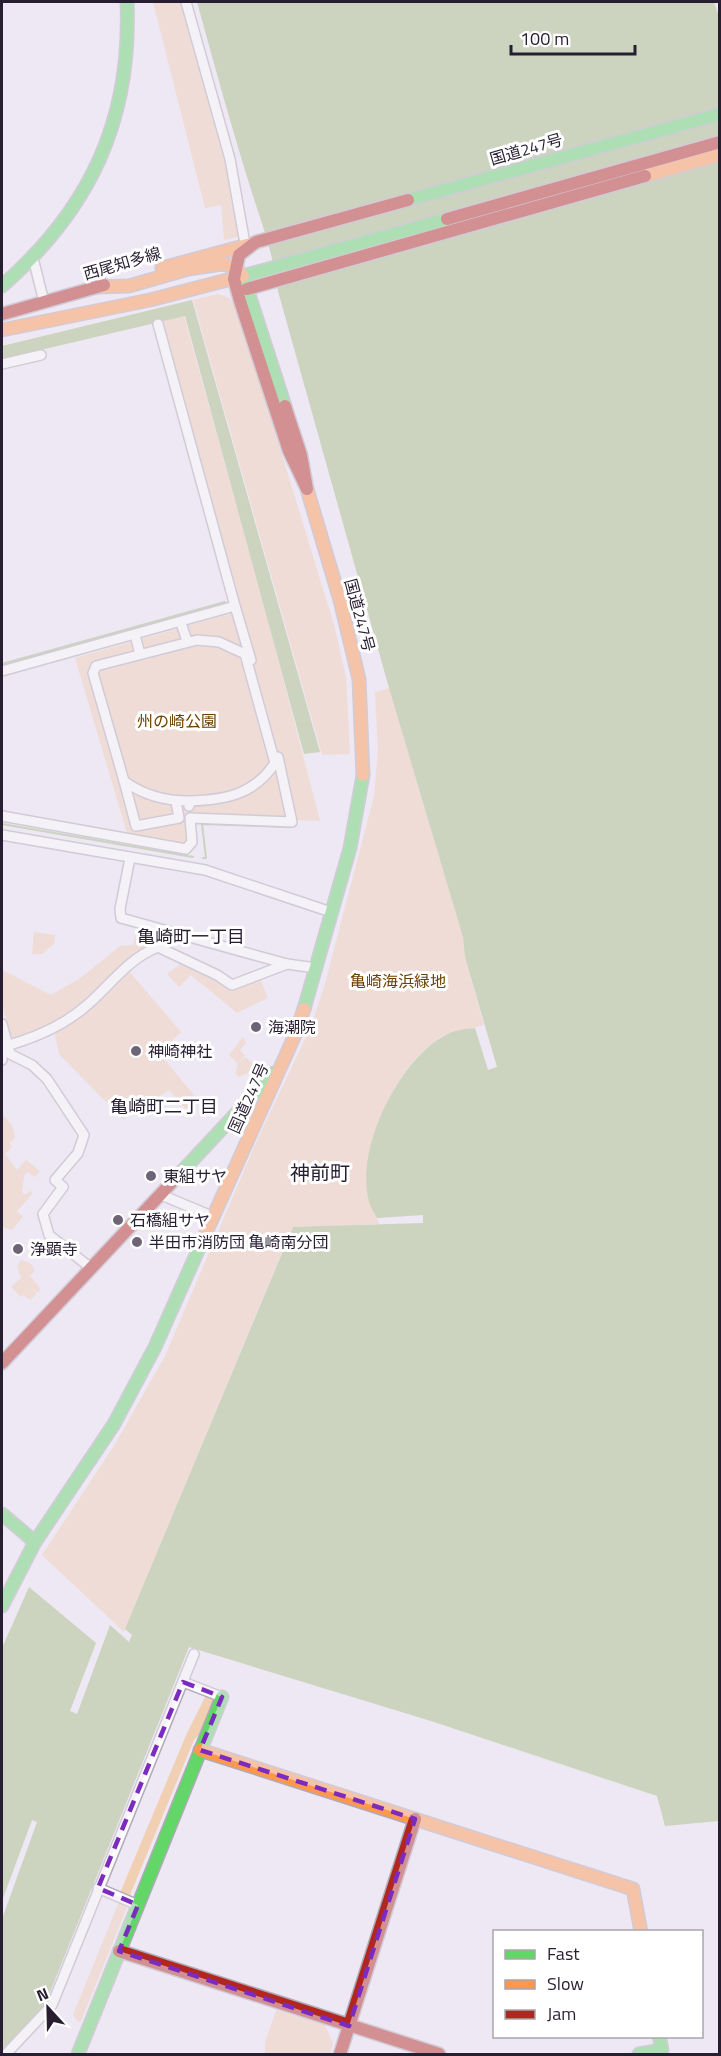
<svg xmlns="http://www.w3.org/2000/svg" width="721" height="2056" viewBox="0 0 721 2056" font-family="'Titillium Web','Noto Sans JP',sans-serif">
  <rect width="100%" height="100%" fill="#ede8f3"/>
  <!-- green -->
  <g fill="#f1cfb3">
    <polygon points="153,2 181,2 224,157 238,237 224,240 221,205 205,208"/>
    <polygon points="218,294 229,298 237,308 334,625 346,677 350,754 322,755 193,300"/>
    <polygon points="184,316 264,605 320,821 186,815 188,836 184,845 128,836 75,658 240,611 160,322"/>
    <path d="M389,688L463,936L465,957L484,1025C471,1029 457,1029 445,1035C398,1060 363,1139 368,1190C369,1202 375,1212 379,1224L292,1228L124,1632L42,1555L114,1446L165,1356L258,1138L310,1029L325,984L374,796L378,751L375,692Z"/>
    <path d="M138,928L171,939L166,946L148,949C125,968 40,1046 11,1037L2,1004V970L51,995L82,977L120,946L133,945Z"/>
    <polygon points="34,932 55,935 54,944 42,954 32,954"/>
    <polygon points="183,962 233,989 260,979 268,998 237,1013 191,975 179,987 167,974"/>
    <polygon points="128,970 181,1032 159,1053 198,1100 187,1110 169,1090 123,1119 59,1054 55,1034 95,1005"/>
    <polygon points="243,1037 246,1043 240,1050 245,1056 237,1064 246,1057 258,1069 239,1077 235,1073 238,1064 229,1055"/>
    <polygon points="2,1114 12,1125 15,1138 9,1143 12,1147 5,1154 17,1170 26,1160 40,1171 35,1177 27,1172 24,1176 22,1192 25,1195 30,1191 33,1193 17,1211 23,1217 12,1230 2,1227"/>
    <polygon points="21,1260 30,1263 35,1270 30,1276 40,1288 39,1293 31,1288 37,1293 30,1300 24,1295 21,1297 11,1287 21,1278 17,1266"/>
    <polygon points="205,1697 211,1697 213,1701 204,1729 194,1740 130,1895 120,1893 187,1733"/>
    <polygon points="119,1902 127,1907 81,2021 78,2022 73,2015"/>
    <polygon points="276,2010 325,2025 333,2044 330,2054 265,2054 265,2043"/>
  </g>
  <!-- water -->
  <g fill="#a4ba7e">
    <path d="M197,2H714L720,20L719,1821L665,1826L657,1796L431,1721L189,1647L44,2007L2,2054V1919L37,1822L32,1820L2,1901V1648L29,1587L96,1643L70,1711L77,1714L110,1625L129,1642L132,1635L125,1629L293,1227L423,1223V1215L377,1218C374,1212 370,1207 369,1201C355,1150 398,1061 444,1036C454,1030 464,1029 475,1028L488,1070L497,1067L465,957L463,937L389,688L278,291C274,259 264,229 254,199C233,133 215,67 197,2Z"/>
    <polygon points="192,300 320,752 304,754 185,316 2,359 2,346"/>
  </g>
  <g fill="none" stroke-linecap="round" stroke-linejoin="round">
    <!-- stream -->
    <g stroke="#a4ba7e" stroke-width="2">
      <polyline points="2,664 225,602"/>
      <polyline points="2,824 193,857"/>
      <polyline points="203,858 206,858 202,824 290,827"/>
    </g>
    <!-- street casing -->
    <g stroke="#b0a9b7" stroke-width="12">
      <g id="street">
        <polyline points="186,2 230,159 244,238"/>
        <polyline points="33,258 44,302"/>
        <polyline points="2,364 41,355"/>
        <polyline points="235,606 251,660"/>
        <polyline points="182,626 187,641"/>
        <polyline points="136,639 140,654"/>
        <polyline points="2,671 235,606 158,324"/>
        <polyline points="124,781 136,826 179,818 176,801"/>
        <path d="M189,801C225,800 254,795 275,763L245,654L219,642L197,640L96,666L93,673L124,781C143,795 165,801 189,801V806"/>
        <polyline points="2,816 186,849 192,842 190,818 292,822 278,757"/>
        <polyline points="2,835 205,870 331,912"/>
        <polyline points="130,858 120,909 121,918 287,964 316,968"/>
        <polyline points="2,1024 10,1054 32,1065 47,1079 84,1135 78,1153 55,1180 63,1187 43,1214 49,1235 91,1268"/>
        <path d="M2,1047C32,1039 62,1027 86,1006C110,986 127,959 158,947L217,975L232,985L287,964"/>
        <polyline points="2,1060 2,1047"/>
        <polyline points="159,1194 214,1217"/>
        <polyline points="183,1682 222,1697"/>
        <polyline points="98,1888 138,1905"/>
        <polyline points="6,2054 52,2005 194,1654"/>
      </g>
    </g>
    <!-- fast casing -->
    <g stroke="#b0a9b7" stroke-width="15">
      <g id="fast">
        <polyline points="408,200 720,114"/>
        <path d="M2,286C90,209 132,120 127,2"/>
        <polyline points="285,406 243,276 447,219"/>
        <polyline points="304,1009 350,848 363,775"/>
        <polyline points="173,1181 274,1073"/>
        <polyline points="2,1514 35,1542"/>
        <polyline points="2,1606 35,1542 114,1424 155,1347 200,1246"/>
        <polyline points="78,2054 222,1697"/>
        <polyline points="639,2054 662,2050 659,2036"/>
      </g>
    </g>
    <!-- slow casing -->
    <g stroke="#b0a9b7" stroke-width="15">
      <g id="slow">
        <polyline points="645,176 720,155"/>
        <polyline points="162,268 251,244"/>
        <polyline points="2,330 150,300 243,276 233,266 222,264 188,269 129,286 96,287"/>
        <polyline points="307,489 340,600 359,679 363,775"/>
        <polyline points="200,1246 295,1035 304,1009"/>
        <polyline points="200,1750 633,1889 641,1932"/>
      </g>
    </g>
    <!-- jam casing -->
    <g stroke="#b0a9b7" stroke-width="15">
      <g id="jam">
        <polyline points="447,219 720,142"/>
        <polyline points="247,289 645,176"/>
        <polyline points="2,314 104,285"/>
        <polyline points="285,406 301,455 307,489 289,451 240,301 234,279 239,255 256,242 408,200"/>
        <polyline points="2,1363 173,1181"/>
        <polyline points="119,1951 439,2054"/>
        <polyline points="340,2054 415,1819"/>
      </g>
    </g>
    <!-- street -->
    <use href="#street" stroke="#fcfcfd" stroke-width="9"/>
    <!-- fast -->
    <use href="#fast" stroke="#63d668" stroke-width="12"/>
    <!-- slow -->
    <use href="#slow" stroke="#ff974d" stroke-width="12"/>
    <!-- jam -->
    <use href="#jam" stroke="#b3261e" stroke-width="12"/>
  </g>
  <!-- marked area -->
  <path d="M0 0H721V2056H0ZM183,1682L222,1697L200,1750L415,1819L349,2026L119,1951L138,1905L98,1888Z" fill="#ede8f3" fill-opacity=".55" fill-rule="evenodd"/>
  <path fill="none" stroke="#7b2cbf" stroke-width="4.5" stroke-dasharray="12 8" stroke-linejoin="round" d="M183,1682L222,1697L200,1750L415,1819L349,2026L119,1951L138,1905L98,1888Z"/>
  <!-- markers -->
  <g fill="#6d6576" stroke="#fff" stroke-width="2">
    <circle cx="256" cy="1027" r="6"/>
    <circle cx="136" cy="1051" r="6"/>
    <circle cx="151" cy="1176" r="6"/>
    <circle cx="118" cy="1220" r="6"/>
    <circle cx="137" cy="1242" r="6"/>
    <circle cx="18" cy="1249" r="6"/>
  </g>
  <g text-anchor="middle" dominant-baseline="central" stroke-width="6" stroke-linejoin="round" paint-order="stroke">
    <!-- street labels -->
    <g font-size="16" fill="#281e32" stroke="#fff">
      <text transform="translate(526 149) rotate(-16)">国道247号</text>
      <text transform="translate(122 263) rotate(-16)">西尾知多線</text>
      <text transform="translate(360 615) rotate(75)">国道247号</text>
      <text transform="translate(248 1098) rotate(-66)">国道247号</text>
    </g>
    <!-- park labels -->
    <g font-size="16" fill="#6d4000" stroke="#fff">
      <text x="177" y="721">州の崎公園</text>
      <text x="398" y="981">亀崎海浜緑地</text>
    </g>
    <!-- poi labels -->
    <g font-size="16" fill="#281e32" stroke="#fff" text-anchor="start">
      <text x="268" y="1027">海潮院</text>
      <text x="148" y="1051">神崎神社</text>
      <text x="163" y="1176">東組サヤ</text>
      <text x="130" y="1220">石橋組サヤ</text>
      <text x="149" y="1242">半田市消防団 亀崎南分団</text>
      <text x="30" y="1249">浄顕寺</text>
    </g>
    <!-- neighbourhood labels -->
    <g font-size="18" fill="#281e32" stroke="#fff">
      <text x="191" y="936">亀崎町一丁目</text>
      <text x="164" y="1106">亀崎町二丁目</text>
    </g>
    <!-- quarter labels -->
    <g font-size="20" fill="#281e32" stroke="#fff">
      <text x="320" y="1172">神前町</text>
    </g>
  </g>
  <!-- border -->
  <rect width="721" height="2056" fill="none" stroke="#281e32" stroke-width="6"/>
  <!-- legend -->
  <rect x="493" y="1930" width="210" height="108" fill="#ffffff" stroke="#a9a5ad" stroke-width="1.5"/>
  <rect x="505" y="1950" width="30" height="9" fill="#63d668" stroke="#a9a5ad" stroke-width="1.5"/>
  <text x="547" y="1960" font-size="18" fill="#281e32">Fast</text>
  <rect x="505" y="1980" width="30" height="9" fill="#ff974d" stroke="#a9a5ad" stroke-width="1.5"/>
  <text x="547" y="1990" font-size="18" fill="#281e32">Slow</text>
  <rect x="505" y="2010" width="30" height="9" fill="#b3261e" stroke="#a9a5ad" stroke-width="1.5"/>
  <text x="547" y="2020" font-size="18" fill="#281e32">Jam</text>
  <!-- north arrow -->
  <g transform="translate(48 2008) rotate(338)" stroke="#ffffff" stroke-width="4.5" paint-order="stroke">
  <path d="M0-4.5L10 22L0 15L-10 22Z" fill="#281e32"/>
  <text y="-9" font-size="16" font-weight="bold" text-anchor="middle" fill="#281e32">N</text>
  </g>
  <!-- scale -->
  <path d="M511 45v9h124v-9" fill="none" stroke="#281e32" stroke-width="3"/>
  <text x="520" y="45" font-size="18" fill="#281e32" stroke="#ffffff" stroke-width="4.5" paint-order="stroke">100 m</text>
</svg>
